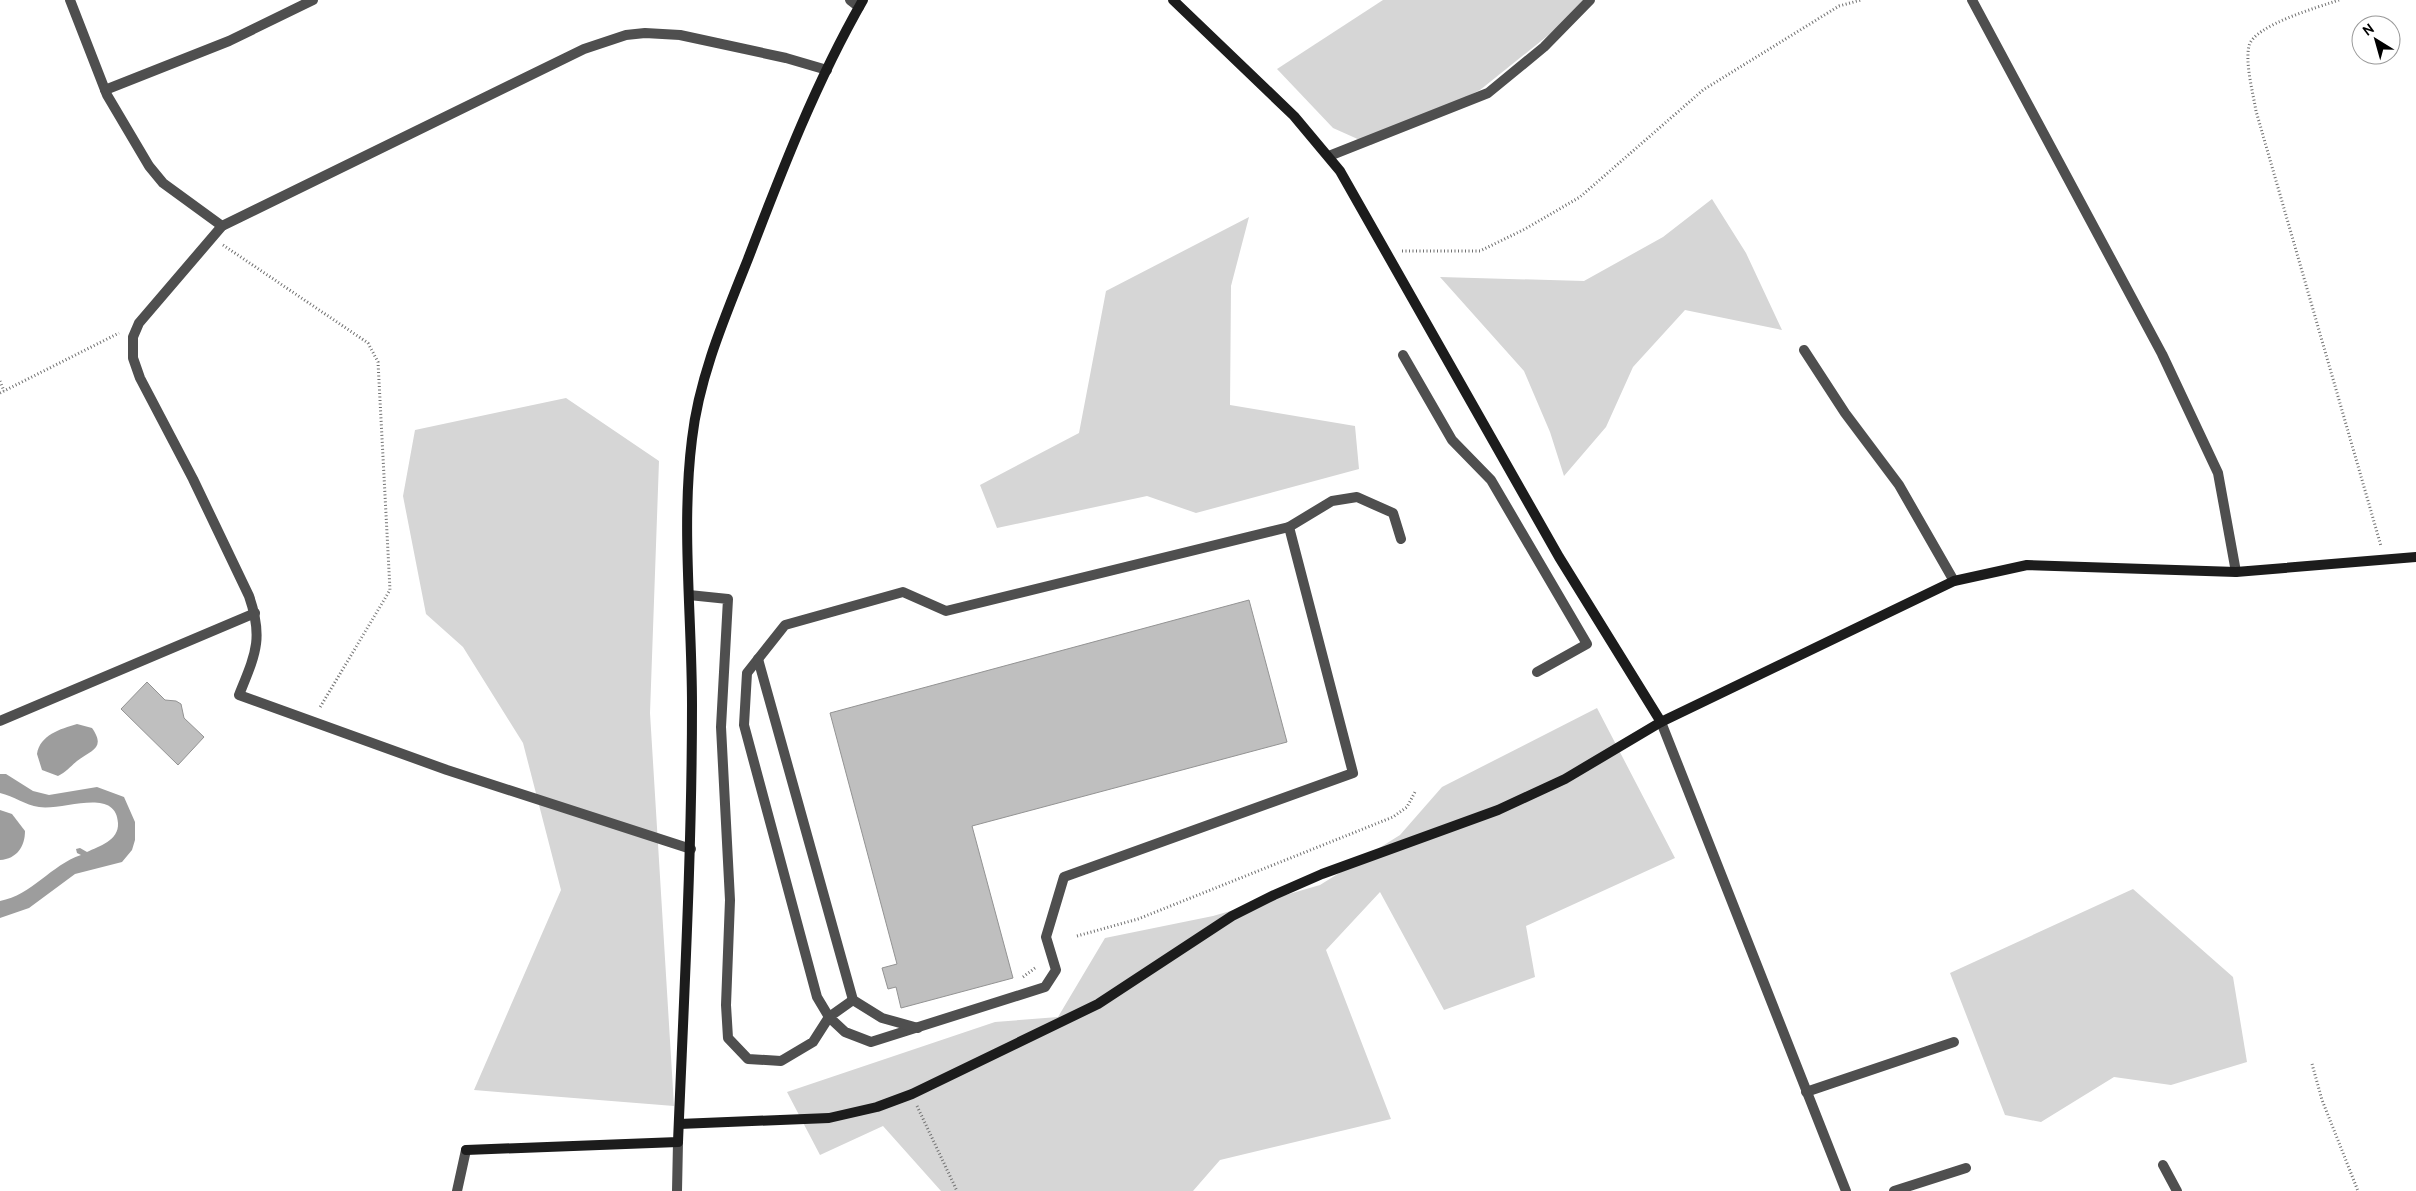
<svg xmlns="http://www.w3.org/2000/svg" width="2416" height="1191" viewBox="0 0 2416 1191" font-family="Cabin,sans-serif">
  <rect width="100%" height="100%" fill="#fff"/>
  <!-- green -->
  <g fill="#d6d6d6">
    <polygon points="1383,0 1592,0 1480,90 1371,145 1333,128 1277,69"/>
    <polygon points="1712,199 1746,253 1782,330 1685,310 1633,367 1606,427 1564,476 1550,432 1524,371 1440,277 1584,281 1663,237"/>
    <polygon points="1249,217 1231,286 1230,405 1355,426 1359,469 1196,513 1147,496 997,528 980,485 1079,433 1106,291"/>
    <polygon points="566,398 659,461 650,713 674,1106 474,1090 561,890 523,743 463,647 426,614 403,496 415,430"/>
    <polygon points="1597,708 1675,858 1526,926 1535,977 1444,1010 1380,892 1326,950 1391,1119 1220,1160 1193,1191 941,1191 883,1126 820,1155 787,1092 995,1022 1058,1017 1105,938 1213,916 1320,885 1400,835 1442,787"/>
    <polygon points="2133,889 2233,977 2247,1062 2171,1085 2114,1077 2041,1122 2005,1115 1950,973"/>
  </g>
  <!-- water -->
  <g fill="#9d9d9d">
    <path d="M77,724L92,728C106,748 92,750 77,761C71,766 66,772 58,776L42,770L37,754C40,735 60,729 77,724Z"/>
    <path d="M0,774H6L33,791L49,795L97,787L124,797L135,822V840L132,850L122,862L75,874L29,908L0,918V901C32,895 51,865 81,855L77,853L76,849L80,848L87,852C99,846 119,841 118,823C116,786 63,811 39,807C25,805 14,796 0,793Z"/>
    <path d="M0,810L12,814L25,831C25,846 17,859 0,860Z"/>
  </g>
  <!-- building -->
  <g fill="#bfbfbf" stroke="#939393">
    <polygon points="1249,600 1287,742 972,826 1013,978 901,1008 896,987 888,989 882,968 897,964 830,713"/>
    <polygon points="147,682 165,700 176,701 181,704 184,718 204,737 178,765 121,709"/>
  </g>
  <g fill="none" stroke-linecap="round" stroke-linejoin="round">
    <!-- path -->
    <g stroke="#717171" stroke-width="3" stroke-dasharray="1 2.5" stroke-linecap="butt">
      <path d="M2339,0C2319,7 2254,25 2249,46C2245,63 2253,93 2256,111L2381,546"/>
      <polyline points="223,245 368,343 378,362 390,590 319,709"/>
      <polyline points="1402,251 1480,251 1525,229 1580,197 1703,90 1839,6 1861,0"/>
      <polyline points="0,381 4,391"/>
      <polyline points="0,393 119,333"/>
      <polyline points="1077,936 1138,919 1393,817 1407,807 1415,792"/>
      <polyline points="1023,977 1035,968"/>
      <polyline points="2312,1064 2322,1100 2358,1191"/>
      <polyline points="917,1106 957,1191"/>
    </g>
    <!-- lane -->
    <g stroke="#4f4f4f" stroke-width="10">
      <polyline points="1329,156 1488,93 1544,47 1590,0"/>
      <polyline points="1804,350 1845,413 1899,485 1954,581"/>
      <polyline points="1403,355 1452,440 1491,480 1587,644 1537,672"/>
      <polyline points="1289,527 1332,501 1357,497 1393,513 1401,539"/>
      <polyline points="689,595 728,599 721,727 730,900 726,1005 728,1038 748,1059 781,1061 813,1042 829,1017 817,997 744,725 747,673 785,625 903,592 946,611 1289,527 1353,773 1064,877 1046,937 1056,970 1045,987 871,1042 845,1032 829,1017 853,1000"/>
      <polyline points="758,659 853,1000 882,1018 918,1028"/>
      <polyline points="1806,1092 1954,1042"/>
      <polyline points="2163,1165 2177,1191"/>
      <polyline points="1894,1191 1966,1168"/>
    </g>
    <!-- street -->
    <g stroke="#4f4f4f" stroke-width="10">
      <polyline points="70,0 107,95 149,166 163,183 222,226"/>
      <polyline points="850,0 859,7"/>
      <polyline points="1972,0 2162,354 2218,473 2236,572"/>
      <polyline points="105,90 229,41 313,0"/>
      <polyline points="0,721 255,613"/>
      <polyline points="1661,722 1846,1191"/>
      <path d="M691,849L447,770L239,695C255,655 264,639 249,596L193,479L140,378L133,358V337L139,323L222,226L584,49L626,35L645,33L680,35L786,58L827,70"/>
      <polyline points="457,1191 466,1150"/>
      <polyline points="677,1191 678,1142"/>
    </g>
    <!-- secondary -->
    <g stroke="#1c1c1c" stroke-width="10">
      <polyline points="1173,0 1294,116 1340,171 1559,557 1661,722"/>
      <polyline points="679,1124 829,1118 877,1107 912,1094 1098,1004 1232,916 1274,895 1322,874 1498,810 1565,779 1661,722 1954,581 2027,565 2236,572 2416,557"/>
      <path d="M466,1150L678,1142C684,996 692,850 692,705C692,616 681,527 692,439C699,377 725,317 748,259C782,170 816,82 863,0"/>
    </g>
  </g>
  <!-- north arrow -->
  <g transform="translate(2376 40) rotate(323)"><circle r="24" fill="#ffffff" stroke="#999999"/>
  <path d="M0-4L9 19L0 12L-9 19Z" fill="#000000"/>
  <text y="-8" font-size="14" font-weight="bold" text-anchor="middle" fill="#000000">N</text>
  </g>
</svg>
